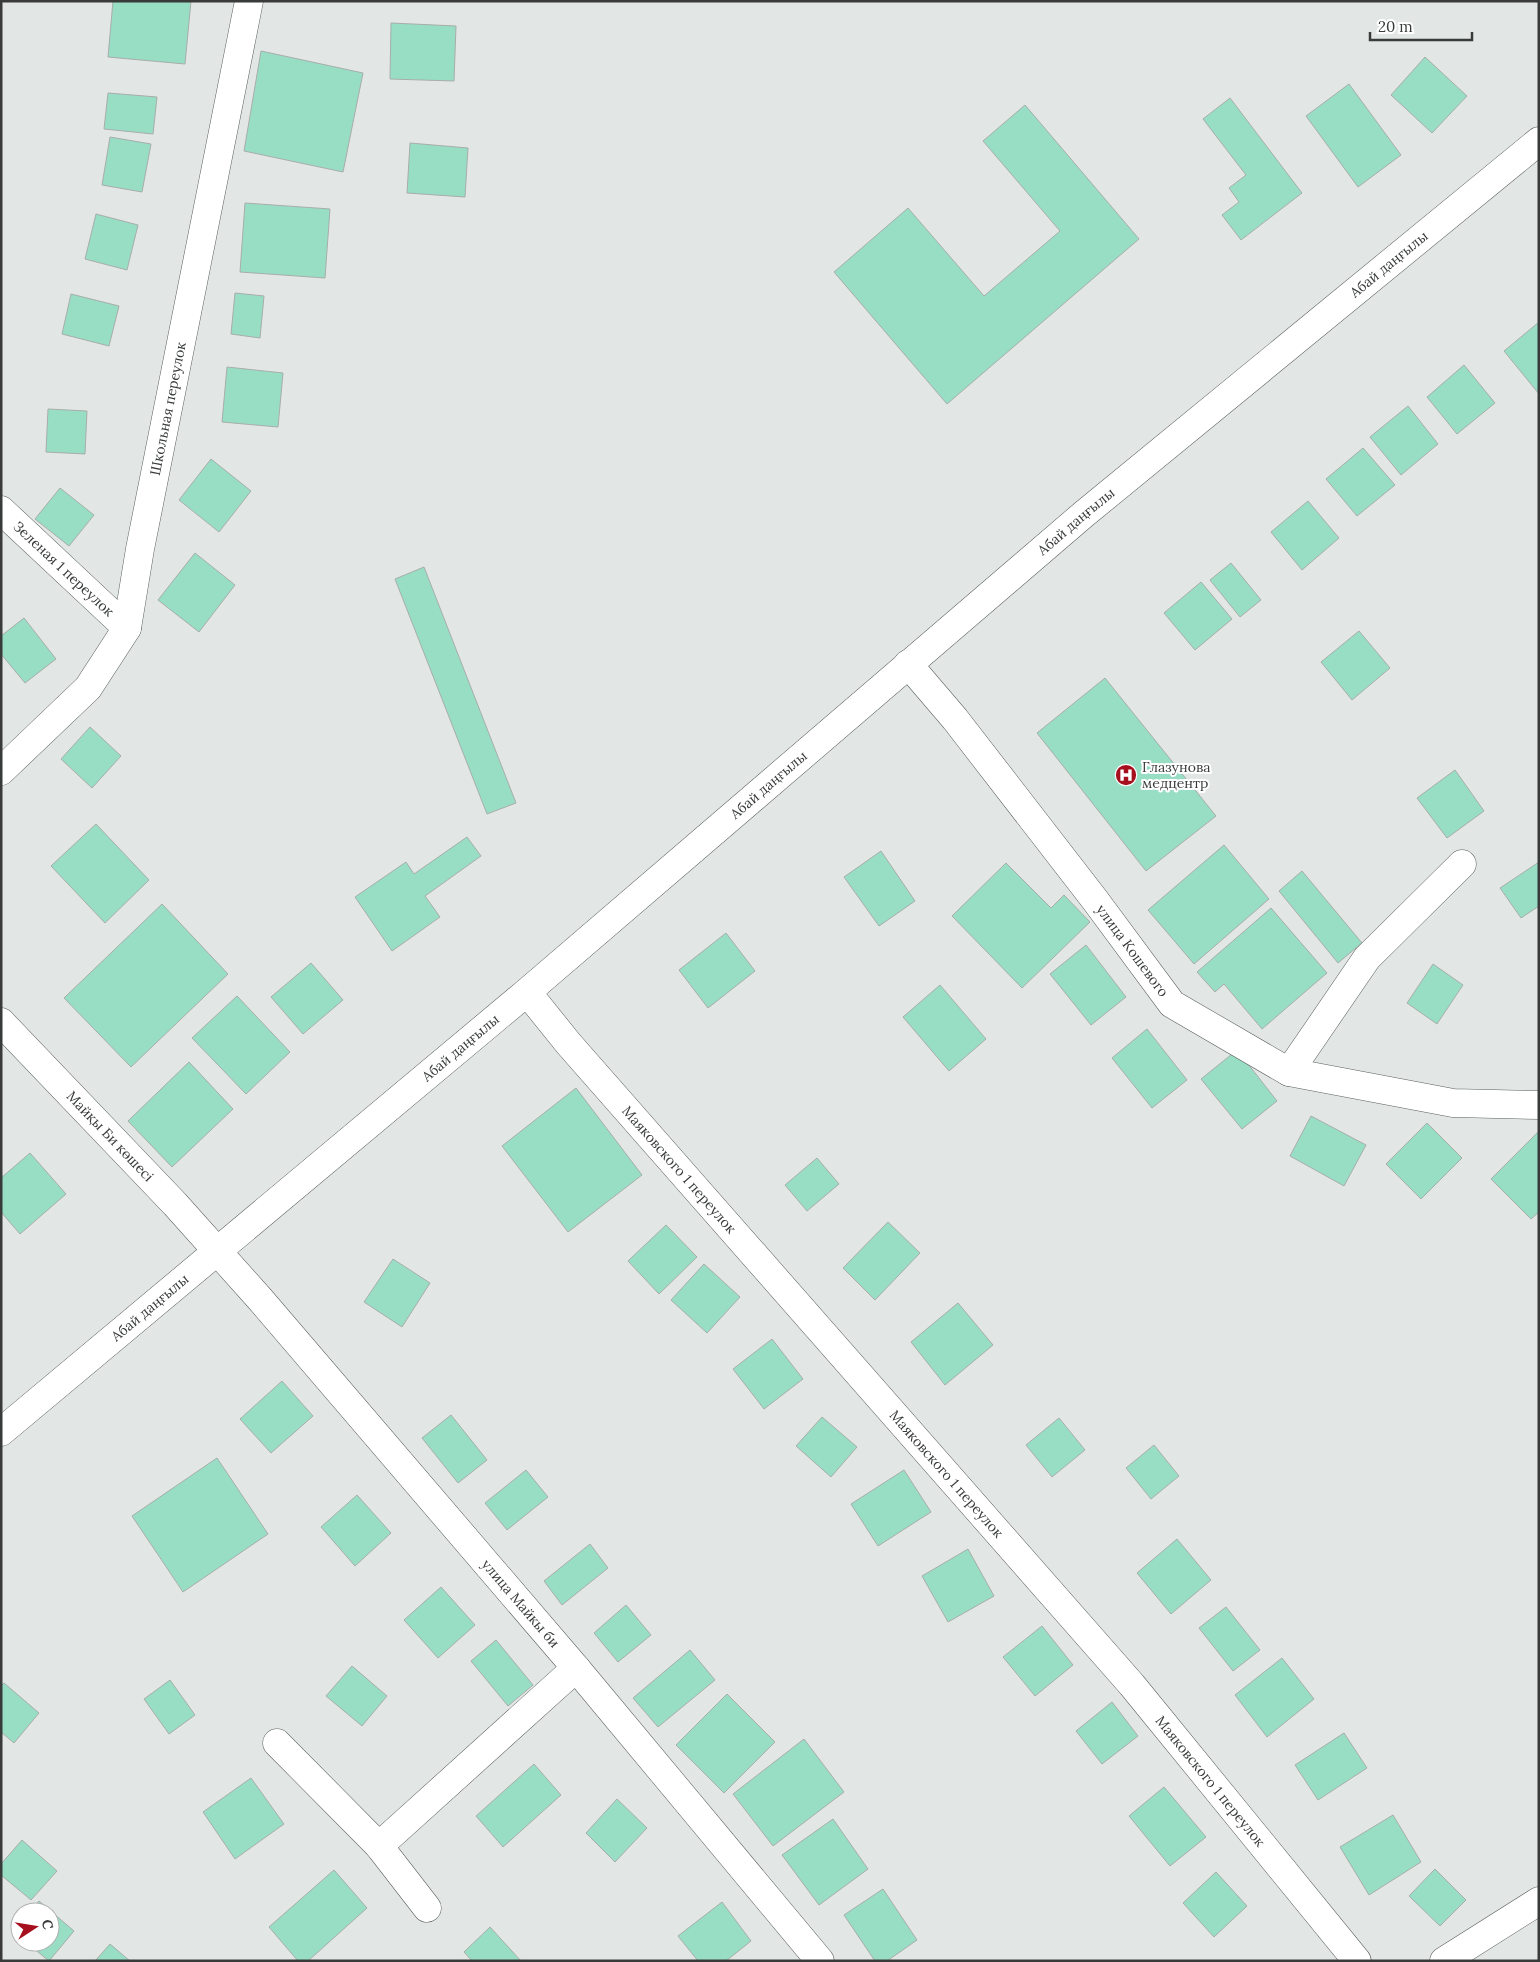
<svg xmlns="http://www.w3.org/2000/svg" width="1540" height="1962" viewBox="0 0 1540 1962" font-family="Lora,serif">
  <rect width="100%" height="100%" fill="#e2e7e5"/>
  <!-- building -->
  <g fill="#97dec5" stroke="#a8adab">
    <polygon points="113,1 191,1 185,64 108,57"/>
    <polygon points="391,23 456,26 454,81 390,79"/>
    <polygon points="261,51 363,73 343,172 244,151"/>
    <polygon points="1425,57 1467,96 1432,133 1391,95"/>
    <polygon points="1349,84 1401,155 1358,187 1306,116"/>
    <polygon points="108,93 157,97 153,134 104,129"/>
    <polygon points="1230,98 1302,193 1241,240 1222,215 1239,202 1229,188 1246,175 1203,119"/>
    <polygon points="1025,105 1139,239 947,404 834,272 908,208 984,296 1060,231 983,141"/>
    <polygon points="110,137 151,144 142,192 102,185"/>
    <polygon points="410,143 468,148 465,197 407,193"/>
    <polygon points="245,203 330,209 325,278 240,272"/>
    <polygon points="96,214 138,225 127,270 85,259"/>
    <polygon points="235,293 264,296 260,338 231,334"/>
    <polygon points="71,294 119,306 109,346 62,334"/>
    <polygon points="1539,322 1539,394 1504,351"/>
    <polygon points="1464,365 1495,403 1457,434 1427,397"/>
    <polygon points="227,367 283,373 278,427 222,422"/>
    <polygon points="1408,406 1438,444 1401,475 1370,437"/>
    <polygon points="48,409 87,411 85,454 46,452"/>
    <polygon points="1363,448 1395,485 1357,516 1326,479"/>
    <polygon points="211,459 251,491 219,532 179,500"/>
    <polygon points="60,488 94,515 69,546 35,519"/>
    <polygon points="1308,501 1339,538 1302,570 1271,532"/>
    <polygon points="195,553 235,585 199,632 158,600"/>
    <polygon points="1231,563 1261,600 1240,617 1210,580"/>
    <polygon points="424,567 516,803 487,814 395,579"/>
    <polygon points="1201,582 1232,619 1195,650 1164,613"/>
    <polygon points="24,618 56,659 25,683 1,654 1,636"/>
    <polygon points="1359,631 1390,668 1352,700 1321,662"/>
    <polygon points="1105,678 1216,816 1146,871 1037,733"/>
    <polygon points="90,727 121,756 92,788 61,759"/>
    <polygon points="1455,770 1484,811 1447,838 1417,798"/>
    <polygon points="96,824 149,880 105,923 51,866"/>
    <polygon points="467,837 481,856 425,896 440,917 392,951 355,897 406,862 414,874"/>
    <polygon points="1224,845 1269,899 1194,964 1148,910"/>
    <polygon points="881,851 915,901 879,926 844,877"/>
    <polygon points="1539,862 1539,906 1521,918 1500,888"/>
    <polygon points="1006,863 1051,908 1064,895 1090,922 1022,988 952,916"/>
    <polygon points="1302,871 1362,943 1338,963 1279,891"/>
    <polygon points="162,904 228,974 131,1067 64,998"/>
    <polygon points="1271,908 1327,973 1262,1029 1224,984 1215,992 1197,972"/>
    <polygon points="726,933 755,971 708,1008 679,970"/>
    <polygon points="1086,945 1126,997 1091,1025 1050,974"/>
    <polygon points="311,963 343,1000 303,1034 271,997"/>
    <polygon points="1433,964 1463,985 1437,1024 1407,1003"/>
    <polygon points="940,985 986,1039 949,1071 903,1017"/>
    <polygon points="237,996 290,1052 246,1094 192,1038"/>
    <polygon points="1147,1029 1187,1080 1152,1108 1112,1058"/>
    <polygon points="1237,1050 1277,1101 1242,1129 1201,1079"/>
    <polygon points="189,1062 233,1109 172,1167 128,1121"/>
    <polygon points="576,1088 642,1175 568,1232 502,1146"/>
    <polygon points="1311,1116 1366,1145 1344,1186 1290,1156"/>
    <polygon points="1427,1123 1462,1158 1421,1199 1386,1164"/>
    <polygon points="1539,1131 1539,1212 1531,1219 1491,1179"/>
    <polygon points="30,1153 66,1194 20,1234 1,1212 1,1178"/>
    <polygon points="817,1158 839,1184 807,1211 785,1185"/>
    <polygon points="888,1222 920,1253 875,1300 843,1268"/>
    <polygon points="666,1225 697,1257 659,1294 628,1261"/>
    <polygon points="393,1259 430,1283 402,1327 364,1302"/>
    <polygon points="704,1264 740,1297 707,1333 671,1300"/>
    <polygon points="958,1303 993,1345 945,1385 911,1342"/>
    <polygon points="772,1339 803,1379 764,1409 733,1369"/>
    <polygon points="282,1381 313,1416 271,1453 240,1419"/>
    <polygon points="451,1415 487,1460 458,1483 422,1438"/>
    <polygon points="822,1417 857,1447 831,1477 796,1446"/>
    <polygon points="1059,1418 1085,1450 1052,1477 1026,1445"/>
    <polygon points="1154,1445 1179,1476 1151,1499 1126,1468"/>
    <polygon points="217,1458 268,1534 183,1592 132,1516"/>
    <polygon points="526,1470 548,1497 507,1530 485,1503"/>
    <polygon points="904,1470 931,1512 878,1546 851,1504"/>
    <polygon points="357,1495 391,1533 355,1566 321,1527"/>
    <polygon points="1177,1539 1211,1580 1171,1614 1137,1573"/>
    <polygon points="590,1544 608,1568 562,1605 544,1581"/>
    <polygon points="968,1549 994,1596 948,1622 922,1576"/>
    <polygon points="441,1587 475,1625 438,1658 404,1620"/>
    <polygon points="626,1605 651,1635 618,1662 594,1633"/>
    <polygon points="1226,1607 1260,1650 1233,1671 1199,1628"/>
    <polygon points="1042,1626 1073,1665 1035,1696 1003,1657"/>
    <polygon points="496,1640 533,1685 508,1706 471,1661"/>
    <polygon points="690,1650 715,1680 658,1727 633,1698"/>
    <polygon points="1282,1658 1314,1699 1267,1737 1235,1695"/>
    <polygon points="352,1666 387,1696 362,1726 326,1696"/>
    <polygon points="170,1680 195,1715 169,1734 144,1699"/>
    <polygon points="4,1683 39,1713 14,1743 1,1732 1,1686"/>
    <polygon points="727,1694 775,1742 724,1793 676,1745"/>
    <polygon points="1112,1702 1138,1736 1102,1764 1076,1731"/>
    <polygon points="1344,1733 1367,1768 1318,1800 1295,1765"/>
    <polygon points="804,1739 844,1792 773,1846 733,1794"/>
    <polygon points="534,1764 561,1795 503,1847 476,1816"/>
    <polygon points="251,1778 284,1824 235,1859 203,1812"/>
    <polygon points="1164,1787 1206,1837 1170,1866 1129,1816"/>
    <polygon points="617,1799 647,1828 615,1862 586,1833"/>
    <polygon points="1393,1815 1421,1862 1369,1895 1340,1847"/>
    <polygon points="833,1819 868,1869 819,1905 782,1855"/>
    <polygon points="22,1840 57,1871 31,1900 1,1875 1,1864"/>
    <polygon points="1435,1869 1466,1900 1440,1926 1409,1896"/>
    <polygon points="334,1870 367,1908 308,1961 298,1961 269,1927"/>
    <polygon points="1216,1872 1247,1906 1214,1937 1183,1903"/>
    <polygon points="883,1889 917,1940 887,1961 875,1961 844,1915"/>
    <polygon points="39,1901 74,1931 49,1961 26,1942 50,1942 50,1912 29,1912"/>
    <polygon points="722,1902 751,1941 726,1961 698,1961 678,1936"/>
    <polygon points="20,1923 20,1936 13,1931"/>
    <polygon points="490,1927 521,1961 472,1961 464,1952"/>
    <polygon points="110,1944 130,1961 95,1961"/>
  </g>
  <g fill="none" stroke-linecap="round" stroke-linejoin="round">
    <!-- minor casing -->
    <g stroke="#5b5f5e" stroke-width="29">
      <g id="minor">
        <path id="s1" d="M1,510L127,628"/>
        <path id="s2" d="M908,664L955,719L1095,900L1172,1004L1289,1072L1453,1103L1539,1105"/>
        <path id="s3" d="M1,771L88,688L127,628L140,549L249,1"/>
        <path id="s4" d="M527,992L568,1043L1132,1685L1357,1961"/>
        <path id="s5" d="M1,1022L175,1204L260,1299L576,1668L820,1961"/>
        <polyline points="1289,1072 1367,958 1462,864"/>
        <polyline points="277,1743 379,1846 427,1908"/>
        <polyline points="379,1846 576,1668"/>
        <polyline points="1444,1961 1539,1901"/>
      </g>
    </g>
    <!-- major casing -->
    <g stroke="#5b5f5e" stroke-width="29">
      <g id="major">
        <path id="s6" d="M1,1432L527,992L1084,514L1539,141"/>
      </g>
    </g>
    <!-- minor -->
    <use href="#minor" stroke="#fff" stroke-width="28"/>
    <!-- major -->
    <use href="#major" stroke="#fff" stroke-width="28"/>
  </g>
  <!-- icons -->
  <defs>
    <g id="hospital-disc" transform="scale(1.125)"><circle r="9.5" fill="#a60f1e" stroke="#fff"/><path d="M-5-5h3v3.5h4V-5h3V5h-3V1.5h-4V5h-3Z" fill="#fff"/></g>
  </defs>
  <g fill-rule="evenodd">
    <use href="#hospital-disc" x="1126" y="775"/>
  </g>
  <g text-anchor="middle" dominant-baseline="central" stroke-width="4" stroke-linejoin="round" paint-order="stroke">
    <!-- street labels -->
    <g font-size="14" fill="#383b3a" stroke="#fff">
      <text stroke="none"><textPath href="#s6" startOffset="1814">Абай даңғылы</textPath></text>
      <text stroke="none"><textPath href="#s3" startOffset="415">Школьная переулок</textPath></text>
      <text stroke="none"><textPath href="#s6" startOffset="1409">Абай даңғылы</textPath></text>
      <text stroke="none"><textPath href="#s1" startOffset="86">Зеленая 1 переулок</textPath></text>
      <text stroke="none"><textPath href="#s6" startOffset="1004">Абай даңғылы</textPath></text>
      <text stroke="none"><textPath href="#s2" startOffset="364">улица Кошевого</textPath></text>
      <text stroke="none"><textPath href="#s6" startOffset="599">Абай даңғылы</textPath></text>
      <text stroke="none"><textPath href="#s5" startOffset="158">Майқы Би көшесі</textPath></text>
      <text stroke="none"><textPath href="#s4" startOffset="234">Маяковского 1 переулок</textPath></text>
      <text stroke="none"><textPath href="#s6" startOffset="194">Абай даңғылы</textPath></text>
      <text stroke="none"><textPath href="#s4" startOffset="639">Маяковского 1 переулок</textPath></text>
      <text stroke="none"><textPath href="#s5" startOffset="780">улица Майкы би</textPath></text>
      <text stroke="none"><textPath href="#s4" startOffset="1044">Маяковского 1 переулок</textPath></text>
    </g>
    <!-- poi labels -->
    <g font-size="14" fill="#383b3a" stroke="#fff" text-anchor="start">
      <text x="1142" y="767">Глазунова<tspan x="1142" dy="16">медцентр</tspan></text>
    </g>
  </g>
  <!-- border -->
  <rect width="1540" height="1962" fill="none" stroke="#383b3a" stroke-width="5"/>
  <!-- north arrow -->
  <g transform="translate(35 1927) rotate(78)"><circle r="24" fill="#ffffff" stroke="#afb1b0"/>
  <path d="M0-4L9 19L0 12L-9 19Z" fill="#a60f1e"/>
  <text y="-8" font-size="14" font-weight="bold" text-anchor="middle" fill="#383b3a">С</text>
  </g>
  <!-- scale -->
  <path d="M1370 32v8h102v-8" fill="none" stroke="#383b3a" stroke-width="2.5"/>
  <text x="1378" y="32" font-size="15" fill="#383b3a" stroke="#ffffff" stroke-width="4" paint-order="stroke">20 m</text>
</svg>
